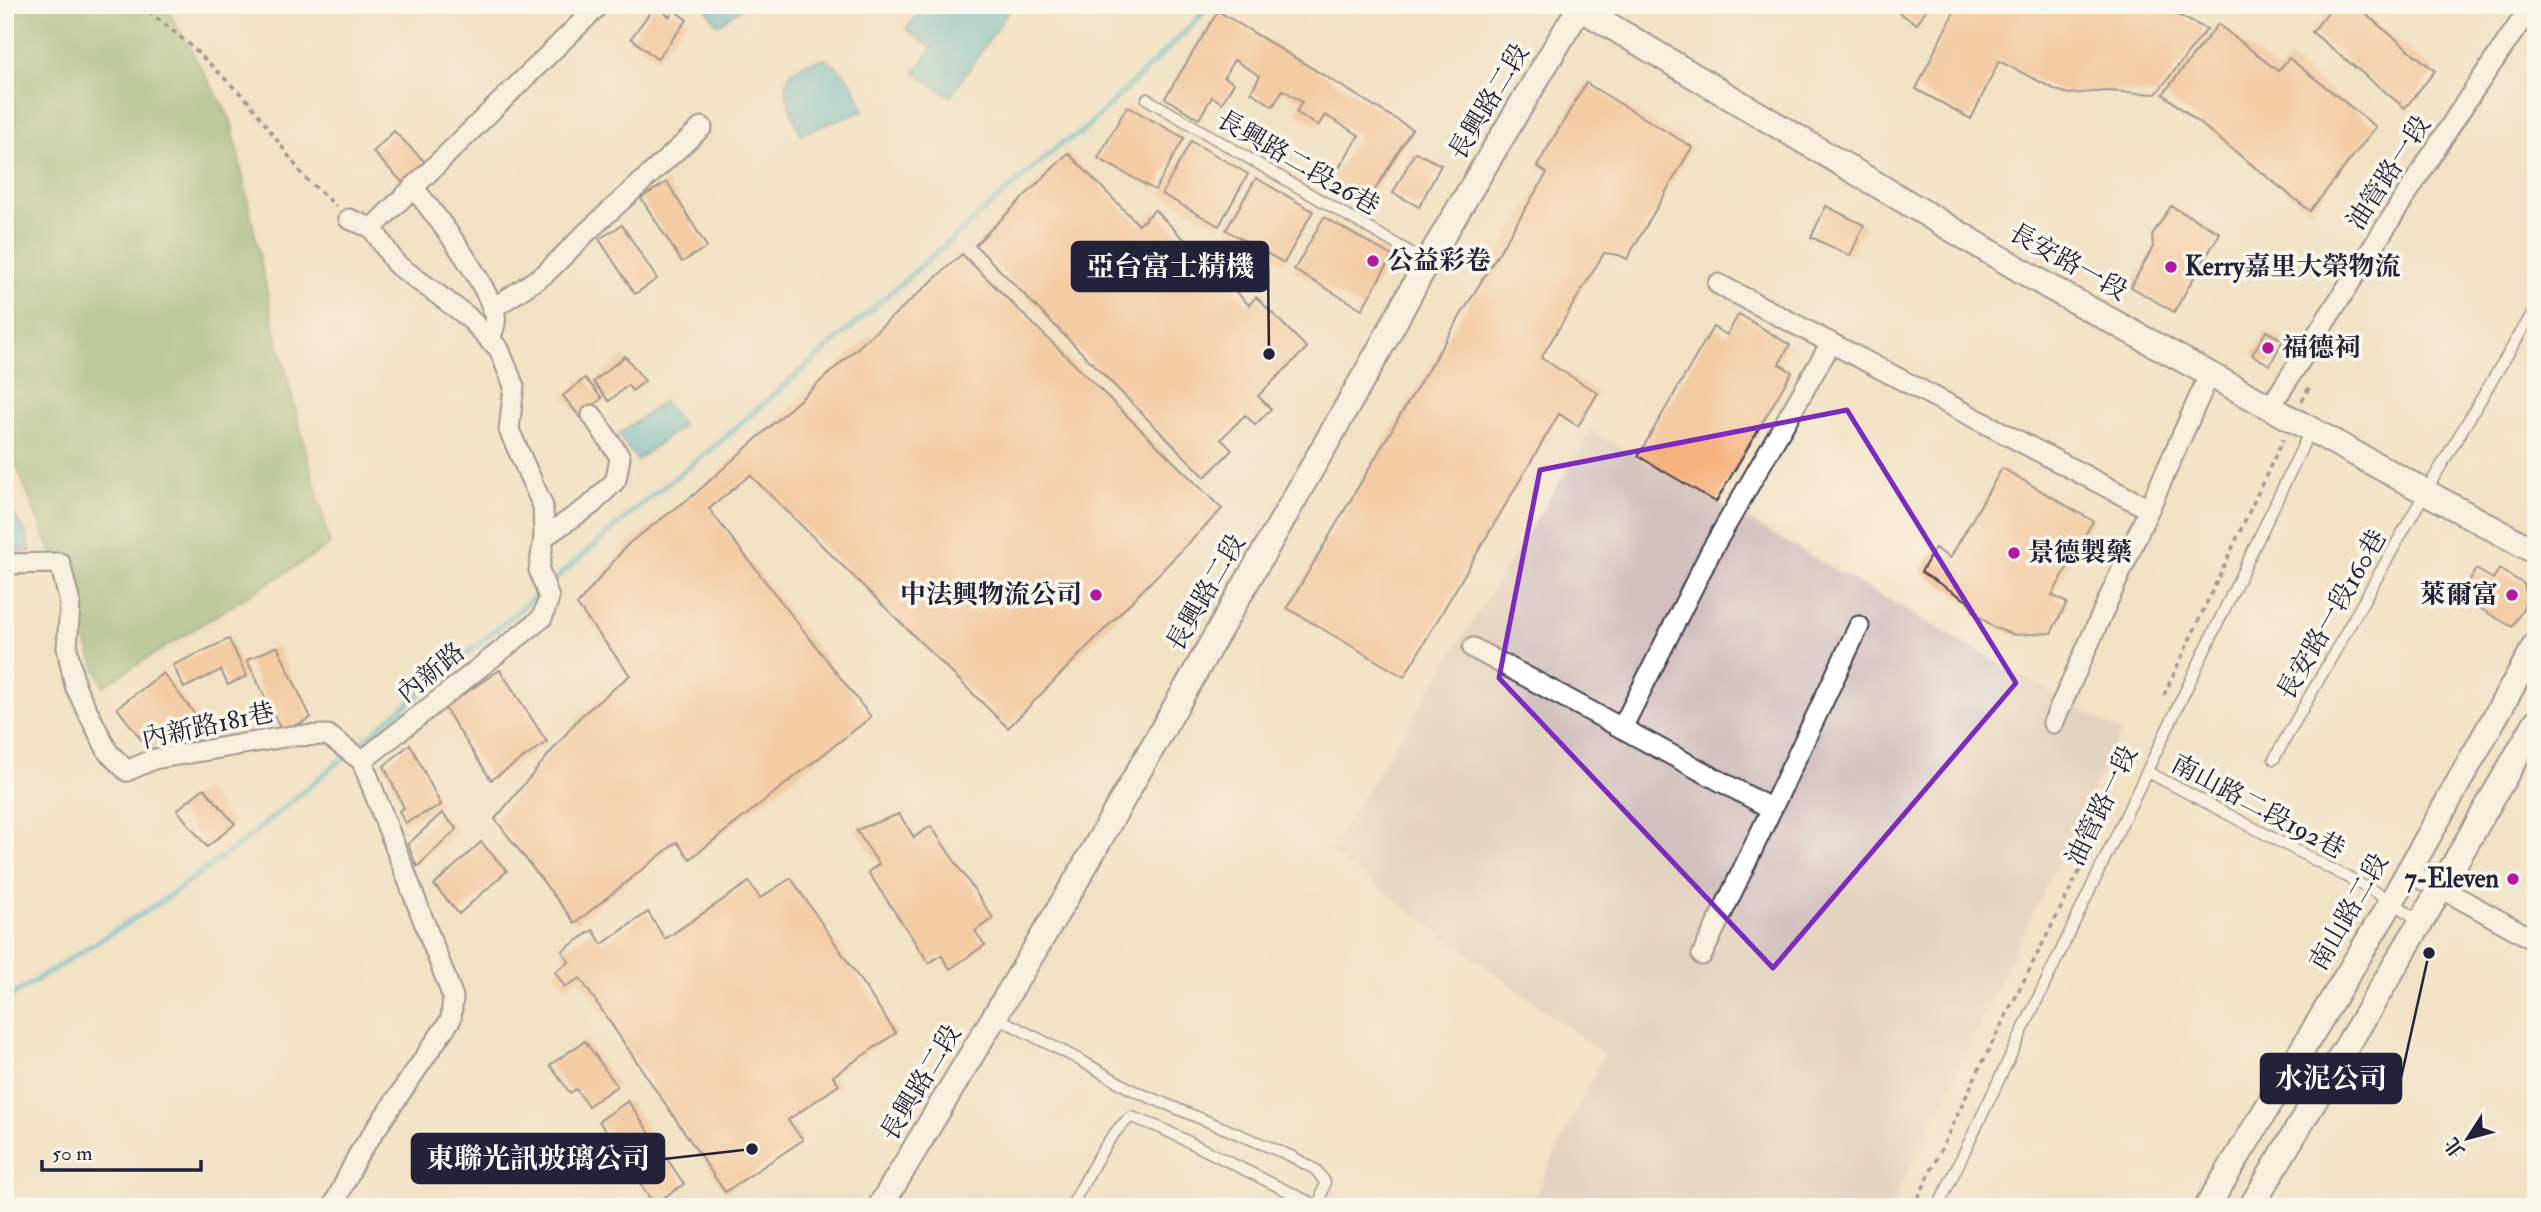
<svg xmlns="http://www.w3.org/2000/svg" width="2541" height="1212" viewBox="0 0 2541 1212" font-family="'IM FELL Double Pica','Noto Serif TC',serif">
  <rect width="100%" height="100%" fill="#fbf7ec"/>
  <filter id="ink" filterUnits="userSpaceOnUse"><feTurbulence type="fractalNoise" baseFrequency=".0143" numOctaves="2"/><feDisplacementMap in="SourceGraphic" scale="14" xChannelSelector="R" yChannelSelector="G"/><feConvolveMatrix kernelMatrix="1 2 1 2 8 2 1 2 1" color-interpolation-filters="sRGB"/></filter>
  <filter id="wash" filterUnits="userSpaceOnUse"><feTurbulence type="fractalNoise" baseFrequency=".00686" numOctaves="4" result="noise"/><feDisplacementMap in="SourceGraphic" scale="28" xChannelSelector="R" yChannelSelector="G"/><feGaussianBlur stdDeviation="1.57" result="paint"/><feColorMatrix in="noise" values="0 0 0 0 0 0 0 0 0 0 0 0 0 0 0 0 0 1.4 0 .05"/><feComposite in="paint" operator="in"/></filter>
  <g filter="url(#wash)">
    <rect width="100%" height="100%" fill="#f2e2c4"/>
    <!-- industrial -->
    <polygon fill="#d1c0bc" points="1591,431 2121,732 1891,1207 1529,1207 1604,1054 1329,851"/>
    <!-- forest -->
    <polygon fill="#79ac68" stroke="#4e6752" stroke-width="2" points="5,5 165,5 231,120 274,325 330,545 103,686 5,436"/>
    <!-- water -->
    <g fill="#4fb8cc" stroke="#386d84" stroke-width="2">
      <polygon points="704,5 746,5 718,25"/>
      <polygon points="924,5 1013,5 950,97 915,72 932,48 906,29"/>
      <path d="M825,59C848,72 856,88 864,111L801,134C785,98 770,66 825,59Z"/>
      <polygon points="664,401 683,426 637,460 618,435"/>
      <polygon points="5,503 25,530 31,552 5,550"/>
    </g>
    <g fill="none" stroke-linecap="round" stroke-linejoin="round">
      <!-- stream -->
      <g stroke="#4fb8cc" stroke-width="6">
        <polyline points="553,581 643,503 713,448 1062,143 1081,133 1191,26 1209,5"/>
        <polyline points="5,1000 162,901 248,838 538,594"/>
      </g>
    </g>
    <g id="blocks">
      <!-- building -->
      <g fill="#f6b17d">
        <polygon points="1887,5 1929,5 1917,24"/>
        <polygon points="1957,5 2156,5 2207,29 2156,94 2107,91 2069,94 2056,90 1999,61 1971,119 1916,89"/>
        <polygon points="2334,5 2354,5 2435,71 2405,108 2312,32"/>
        <polygon points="655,6 670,17 674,10 687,20 657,59 631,38"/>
        <polygon points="1218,11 1412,129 1364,208 1328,186 1359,135 1325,115 1318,126 1296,112 1302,102 1283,90 1273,106 1251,92 1260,76 1234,60 1224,77 1234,83 1222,103 1212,97 1199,119 1165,98"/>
        <polygon points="2218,24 2278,71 2289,58 2376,127 2310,211 2163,94"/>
        <polygon points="1586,83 1692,147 1627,259 1619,255 1604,253 1541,358 1598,393 1578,426 1559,414 1404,677 1287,608 1401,414 1547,173 1537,166"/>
        <polygon points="1127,106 1184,138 1155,190 1098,158"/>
        <polygon points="394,131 428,165 407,187 373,152"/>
        <polygon points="1191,141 1248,174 1219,226 1162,194"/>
        <polygon points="1415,152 1441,165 1419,207 1393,193"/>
        <polygon points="1068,153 1139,225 1155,210 1249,305 1256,297 1307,348 1258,396 1271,409 1255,425 1245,415 1221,439 1232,450 1205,477 975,245"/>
        <polygon points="1256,178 1313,211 1284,263 1226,230"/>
        <polygon points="667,182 707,247 682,262 641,198"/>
        <polygon points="1826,206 1864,225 1850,256 1811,237"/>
        <polygon points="2171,206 2220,233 2174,312 2131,287 2153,247 2152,235"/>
        <polygon points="1324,217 1392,256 1362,309 1294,270"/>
        <polygon points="622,225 657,279 635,294 599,239"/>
        <polygon points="962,254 1222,509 1008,728 750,475 709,509 871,717 690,859 677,842 575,923 495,819 580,717 630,675 577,605 628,544 696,493"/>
        <polygon points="1739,314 1790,345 1779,364 1792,372 1716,502 1638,456 1713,327 1727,335"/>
        <polygon points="2266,331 2283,340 2270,365 2252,355"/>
        <polygon points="625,356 645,381 632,391 628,385 609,401 593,382"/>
        <polygon points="585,378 602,398 580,417 563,396"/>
        <polygon points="2002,468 2093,521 2052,595 2067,603 2051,633 2015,635 1995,628 1975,613 1969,602 1921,572 1935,548 1950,558"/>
        <polygon points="2476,569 2493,579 2499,569 2524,584 2527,601 2512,627 2460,597"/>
        <polygon points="229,639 247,676 228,685 221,670 184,688 173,665"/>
        <polygon points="277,646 311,718 282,732 247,660"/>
        <polygon points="500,670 547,742 491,780 444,707"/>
        <polygon points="163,673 207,730 179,751 169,738 151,752 117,708"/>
        <polygon points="410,744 441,805 405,823 399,811 404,808 384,766"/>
        <polygon points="204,788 235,824 207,847 177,810"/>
        <polygon points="442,813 457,829 417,867 408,844"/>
        <polygon points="899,814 914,837 931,826 993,918 975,931 985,945 950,969 941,955 929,963 868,872 879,864 856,830"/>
        <polygon points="481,842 507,871 459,914 434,885"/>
        <polygon points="791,878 896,1033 833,1076 839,1085 788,1120 803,1140 725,1192 580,978 565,987 555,972 569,962 562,951 593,930 602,944 648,912 665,939 749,882 760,898"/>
        <polygon points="585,1041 617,1086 588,1106 576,1089 570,1093 550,1065"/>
        <polygon points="628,1101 684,1184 654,1204 621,1155 604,1167 591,1148 609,1136 599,1121"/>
        <polygon points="692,1200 703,1207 681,1207"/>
      </g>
    </g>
  </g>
  <g filter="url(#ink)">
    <use href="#blocks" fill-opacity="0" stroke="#413f50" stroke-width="2"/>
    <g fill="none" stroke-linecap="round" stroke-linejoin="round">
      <!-- service casing -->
      <g stroke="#413f50" stroke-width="13">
        <g id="service">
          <polyline points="1147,99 1427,262"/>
          <polyline points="2274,759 2426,491 2536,307"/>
          <polyline points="2148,772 2392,901 2420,922"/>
          <polyline points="996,1017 1080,1060 1132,1090 1291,1156 1316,1170 1325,1182 1319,1207"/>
          <path d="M1071,1207C1085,1182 1109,1130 1132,1117L1161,1128L1319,1207"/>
          <polyline points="1938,1207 2310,431"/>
        </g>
      </g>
      <!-- minor casing -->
      <g stroke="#413f50" stroke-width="23">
        <g id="minor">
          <path d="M413,187C438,218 483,277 495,315C497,322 492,333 490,341"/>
          <polyline points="372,228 599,5"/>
          <polyline points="1718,284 2149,509"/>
          <polyline points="492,309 545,274 587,232 702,127"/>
          <polyline points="2271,406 2467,100 2532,5"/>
          <polyline points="544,537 591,505 616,480 620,457 592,415"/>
          <polyline points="5,564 60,563 70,603 67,648 75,686 108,752 127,771 154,759 291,736 328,735 362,761"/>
          <polyline points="1473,648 1770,808"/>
          <polyline points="2053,723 2210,373"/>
          <polyline points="1622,728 1711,551 1831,343"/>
          <polyline points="2407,873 2441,888 2536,941"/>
          <polyline points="1702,955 1859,626"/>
          <polyline points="333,1207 358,1155 451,1019 453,997 362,761 542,618 549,598 539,570 544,537 543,506 509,430 514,386 499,349 467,316 396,264 372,228 349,219"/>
        </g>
      </g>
      <!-- tertiary casing -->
      <g stroke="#413f50" stroke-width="28">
        <g id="tertiary">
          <polyline points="1580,8 2049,287 2536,552"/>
          <polyline points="880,1207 1076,881 1381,347 1427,262 1581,5"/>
          <polyline points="2207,1207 2392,901 2536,644"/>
          <polyline points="2251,1207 2421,922 2536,722"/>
        </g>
      </g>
      <!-- path -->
      <g stroke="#413f50" stroke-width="3.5" stroke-dasharray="5 5" stroke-linecap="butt">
        <polyline points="141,5 190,45 249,102 304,177 336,206"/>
        <polyline points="2302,401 2310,386"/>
        <polyline points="2164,695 2283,439"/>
        <polyline points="1914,1207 1978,1071 2080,870"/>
      </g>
      <!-- service -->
      <use href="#service" stroke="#fff" stroke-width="10"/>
      <!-- minor -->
      <use href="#minor" stroke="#fff" stroke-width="19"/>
      <!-- tertiary -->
      <use href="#tertiary" stroke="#fff" stroke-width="24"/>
    </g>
  </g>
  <!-- marked area -->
  <path d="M0 0H2541V1212H0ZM1847,410L2016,683L1773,968L1499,678L1540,470Z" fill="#f2e2c4" fill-opacity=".55" fill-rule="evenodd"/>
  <path fill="none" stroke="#7b2cbf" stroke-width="5" stroke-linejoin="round" d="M1847,410L2016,683L1773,968L1499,678L1540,470Z"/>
  <!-- markers -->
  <g fill="#b5179e" stroke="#fbf7ec" stroke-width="2.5">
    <circle cx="1373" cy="261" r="7"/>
    <circle cx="2171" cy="267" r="7"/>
    <circle cx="2268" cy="348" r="7"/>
    <circle cx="2014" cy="553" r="7"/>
    <circle cx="1096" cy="595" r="7"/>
    <circle cx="2512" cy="595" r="7"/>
    <circle cx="2513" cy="879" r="7"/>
  </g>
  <g text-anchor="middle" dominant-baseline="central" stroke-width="7" stroke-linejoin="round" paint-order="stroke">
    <!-- street labels -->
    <g font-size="26" fill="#22223b" stroke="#fbf7ec">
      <text transform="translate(1489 102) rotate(-59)">長興路二段</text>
      <text transform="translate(1298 163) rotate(30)">長興路二段26巷</text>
      <text transform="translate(2389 173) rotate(-57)">油管路一段</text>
      <text transform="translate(2068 262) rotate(29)">長安路一段</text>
      <text transform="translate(1206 593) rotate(-60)">長興路二段</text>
      <text transform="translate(2332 615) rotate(-60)">長安路一段160巷</text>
      <text transform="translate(431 673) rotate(-39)">內新路</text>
      <text transform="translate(208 726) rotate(-12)">內新路181巷</text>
      <text transform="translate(2102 806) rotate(-64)">油管路一段</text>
      <text transform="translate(2258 807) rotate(28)">南山路二段192巷</text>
      <text transform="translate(2349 912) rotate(-60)">南山路二段</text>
      <text transform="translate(921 1083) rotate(-59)">長興路二段</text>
    </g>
    <!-- poi labels -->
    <g font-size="26" font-weight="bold" fill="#22223b" stroke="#fbf7ec" text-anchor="start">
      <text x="1387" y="261">公益彩卷</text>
      <text x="2185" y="267">Kerry嘉里大榮物流</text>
      <text x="2282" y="348">福德祠</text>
      <text x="2028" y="553">景德製藥</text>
      <text x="1082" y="595" text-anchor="end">中法興物流公司</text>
      <text x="2498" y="595" text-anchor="end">萊爾富</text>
      <text x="2499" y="879" text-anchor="end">7-Eleven</text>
    </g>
  </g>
  <!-- callouts -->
  <path fill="none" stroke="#22223b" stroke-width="2.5" d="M1269 354L1268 266M2429 953L2401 1078M752 1149L664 1159"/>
  <g fill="#22223b" stroke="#fbf7ec" stroke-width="2.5">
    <circle cx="1269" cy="354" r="7"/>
    <circle cx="2429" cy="953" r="7"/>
    <circle cx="752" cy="1149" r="7"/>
  </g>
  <g fill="#22223b" stroke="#22223b" stroke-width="2.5">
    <rect x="1072" y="242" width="196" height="49" rx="7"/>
    <rect x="2261" y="1054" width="140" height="49" rx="7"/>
    <rect x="412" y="1134" width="252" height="49" rx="7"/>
  </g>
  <g font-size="28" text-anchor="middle" font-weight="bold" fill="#fff">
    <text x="1170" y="276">亞台富士精機</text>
    <text x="2331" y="1088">水泥公司</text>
    <text x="538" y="1168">東聯光訊玻璃公司</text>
  </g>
  <!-- margin -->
  <rect width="2541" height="1212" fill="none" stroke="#fbf7ec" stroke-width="28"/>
  <!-- north arrow -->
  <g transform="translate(2468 1138) rotate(234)" stroke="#fbf7ec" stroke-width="5" paint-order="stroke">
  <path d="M0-5L12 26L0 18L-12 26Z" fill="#22223b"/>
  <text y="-10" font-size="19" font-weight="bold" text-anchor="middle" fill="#22223b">北</text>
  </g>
  <!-- scale -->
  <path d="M42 1160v10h159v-10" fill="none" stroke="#22223b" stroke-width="3.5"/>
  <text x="52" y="1160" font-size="21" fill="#22223b" stroke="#fbf7ec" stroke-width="5" paint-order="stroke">50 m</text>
</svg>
